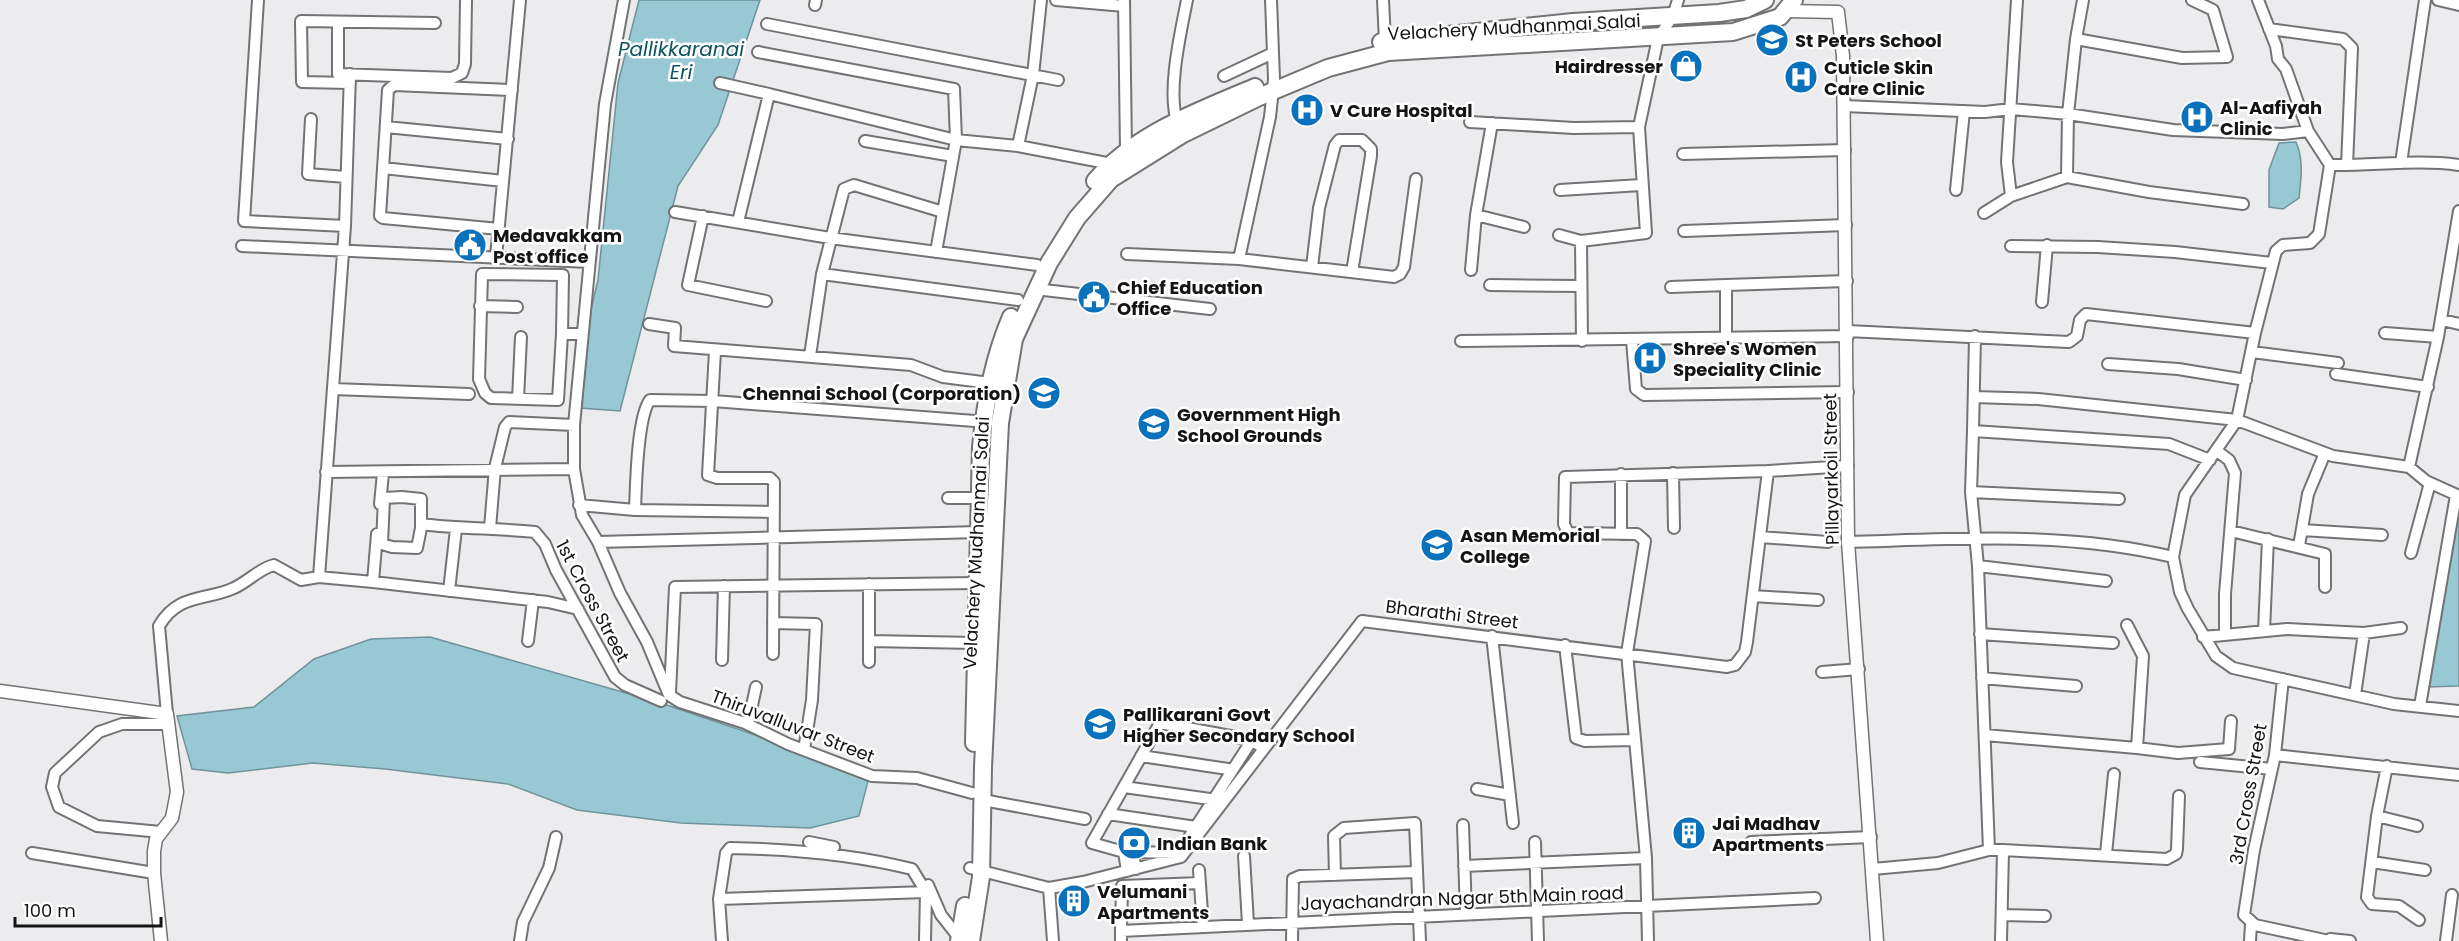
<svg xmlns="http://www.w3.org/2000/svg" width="2459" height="941" font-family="Poppins,sans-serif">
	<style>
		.water { fill: #97c8d4; stroke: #70929a; stroke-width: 1.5 }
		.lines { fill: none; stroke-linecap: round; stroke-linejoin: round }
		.minor-casing { stroke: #727374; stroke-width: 14 }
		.tertiary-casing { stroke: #727374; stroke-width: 15 }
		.primary-casing { stroke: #727374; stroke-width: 20 }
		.minor { stroke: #fff; stroke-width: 10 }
		.tertiary { stroke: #fff; stroke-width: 12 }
		.primary { stroke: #fff; stroke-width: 16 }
		.labels { text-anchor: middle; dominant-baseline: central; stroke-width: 5; stroke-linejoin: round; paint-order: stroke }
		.street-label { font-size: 18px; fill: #141414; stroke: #fff }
		.poi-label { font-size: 18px; font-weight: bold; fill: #141414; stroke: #fff; text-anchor: start }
		.water-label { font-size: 20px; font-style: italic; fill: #105462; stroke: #fff }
	</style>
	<rect width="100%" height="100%" fill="#ececee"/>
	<path class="water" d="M639,0H760L718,125L678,186L620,411L580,408L591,309L598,280L618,83Z
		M2296,142C2304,160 2301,179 2299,198L2283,209L2269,207V170L2279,143Z
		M2459,507V686L2426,687Z
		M430,637L661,703L776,742L868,781L859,816L810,828L681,823L577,810L508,784L385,769L313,763L228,773L192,769L177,716L254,707L314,659L371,639Z"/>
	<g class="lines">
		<defs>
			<path id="minor" d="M258,0L244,221L345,226
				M624,0L605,104L574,425V469L582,515L598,542L620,593L647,642L669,695L680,702L745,723L788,744L872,776L917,778L972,793
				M1056,0L1124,6
				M1124,0L1126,151
				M1383,0L1385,41
				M2083,0L2076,39L2182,58L2227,57L2213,10L2192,0
				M2258,0L2276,46L2278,59L2286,69L2308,131L2330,165L2319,234L2310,243L2283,245L2276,251L2255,333L2237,420L2185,495L2173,557L2180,592L2188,609L2216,656L2233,668L2394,704L2459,711
				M2438,0L2459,5
				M815,5L816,0
				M338,22V74L452,78L462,73L465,64L466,0
				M767,24L1058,80
				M2269,29L2343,39L2352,48L2347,165
				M758,52L954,89L956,140L936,252
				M1224,76L1273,53
				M350,83L302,82L301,21L435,23
				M720,83L769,94
				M1844,106L1985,112L2011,109L2068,114L2173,130L2283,134L2308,131
				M311,119L308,174L346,177
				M1470,122L1574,128L1639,127L1658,38L1673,16L1678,0
				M1178,124C1166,94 1181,31 1187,0
				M386,127L508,139
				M865,141L953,156
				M1018,146L1033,75L1041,0
				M1683,154L1845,150
				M2401,163L2425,0
				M2330,165C2373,166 2416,159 2459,165
				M383,168L503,181
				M2067,177L2068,114L2076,39
				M1560,190L1641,185
				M1956,190L1964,111
				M2011,196L2067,177L2149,192L2243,204
				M675,212L830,238L1037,265
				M1984,213L2011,196L2007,162L2017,0
				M1476,215L1524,227
				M703,216L688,285L766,301
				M738,222L769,94L956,140L1018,146L1112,164
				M499,229L383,218L380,216L388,90L394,85L512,90
				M1684,231L1846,225
				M1559,235L1581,241L1646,233L1639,127
				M1581,241L1582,341
				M242,246L589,262
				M2011,246L2098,247L2175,252L2272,263
				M1127,254L1239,259L1394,277L1400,274L1404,267L1416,179
				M496,257L520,0
				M1239,259L1270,117L1274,79L1271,0
				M1312,267L1319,208L1335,145L1339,140H1362L1371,149V156L1352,272
				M1471,270L1476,215L1492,123
				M822,274L1018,300
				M1490,285L1579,286
				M1671,287L1726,285
				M1035,289L1210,309
				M2042,302L2047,245
				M480,306L517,307
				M2442,320L2459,324
				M649,324L675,328L674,346L911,365L943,377L990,383
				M1848,331L2069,342L2077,336L2080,320L2086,314L2255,333
				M2385,333L2438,337
				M562,334L563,275L482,274L479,379L485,393L491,398L558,400L562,334H582
				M1975,336L1973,431L2169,444L2210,460
				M1726,338V285L1847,281
				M1632,340L1636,389L1644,395L1848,392
				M1461,341L1848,336
				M715,351L708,475L717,478H770L774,482L773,654
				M2252,352L2338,363
				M810,356L822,274L844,189L854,185L943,212
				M2108,364L2178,369L2246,380
				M2336,374L2428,387
				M333,389L469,394
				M1974,397L2038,399L2237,420L2333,456L2409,467L2426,481L2459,496
				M518,399L521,337
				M1973,431L1971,492L1978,566L1989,850
				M2217,451L2229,460L2235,473L2225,594V635
				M2409,467L2438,337L2459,211
				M326,472L574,469
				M1673,473L1674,528
				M1971,492L2119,499
				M402,497L421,499V528L417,548L392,547L382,544L384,498Z
				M948,498H980
				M380,504L383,473
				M579,505L635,510L773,512
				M635,510C636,486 637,417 650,400L713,401L988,422
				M421,524C459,529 497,528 535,532L545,544L556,570L615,677L625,685L661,701
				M490,528L495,468L505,427L509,422L574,425
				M2302,530L2382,535
				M2231,531L2325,554V587
				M1621,534V474
				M1760,537L1828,542
				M598,542L979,532
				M1848,542C1957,539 2067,531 2173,557
				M2299,546L2308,494L2325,453
				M2411,553L2430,483
				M1978,566L2106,581
				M319,577L345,226L350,74
				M373,582L377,534
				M869,584V662
				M449,591L456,529
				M1753,596L1818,600
				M773,623L816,624L812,700L804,750
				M2264,631L2268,539
				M1980,634L2113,643
				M1492,636L1513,823
				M2203,637L2287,629L2364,633L2401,628
				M528,641L533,600
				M869,641L976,643
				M1565,645L1576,738L1585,741L1635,740
				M722,660L724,586
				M1822,672L1859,669
				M1982,678L2076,686
				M2283,679L2275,755L2254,850L2244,915L2255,925L2329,941
				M670,692L675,587L978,583
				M2355,695L2364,633
				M2420,706L2456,495
				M167,714L159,626C178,593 206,601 234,588C248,582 260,568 274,565L301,580L319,577L373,582L548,602L578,609
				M748,724L756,687
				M1985,735L2137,748L2143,656L2127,625
				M2137,748L2178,753L2229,749L2231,721
				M2275,755L2459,775
				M1141,756L1228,769
				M2200,762L2272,769
				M2387,766L2377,816L2367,897L2372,904L2399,906L2419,920
				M1124,787L1217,800
				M1477,789L1510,795
				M983,800L1085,819
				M1108,814L1196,827
				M2377,816L2417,826
				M1463,825L1466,914
				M161,832L97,826L59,807L52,787L55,773L99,732L122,724H168
				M809,842L834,847
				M1535,842L1538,941
				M1751,842L1871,837
				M32,853L154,873
				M2106,854L2114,774
				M1244,856L1248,924
				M2372,862L2425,870
				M1464,866L1646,858
				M970,868L1049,888L1083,882L1181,857L1362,621L1727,667L1735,665L1745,652L1747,642L1768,471L1848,466
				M1136,869L1132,852L1179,853L1252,740
				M1873,869L1938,863L1989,850H2003L2167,859L2176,854L2177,849L2179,796
				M1199,870L1203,927
				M1127,871L1124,852L1092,843L1160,723L1252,740L1264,749
				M1335,875L1334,836L1344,828L1415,823L1420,941
				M928,885L941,915L960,939
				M1049,888L1053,941
				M719,899L726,853L730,848C793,849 852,854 912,869L926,892
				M2002,915L2045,916
				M1121,931L1122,886L1200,883
				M2330,939L2350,941
				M520,941L523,922L549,868L556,837
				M722,941L719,899L926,892L925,941
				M1121,941V931L1815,898
				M1292,941L1293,879L1300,876L1416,872
				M1648,941L1646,858L1627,653L1645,541L1637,534L1568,533L1564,524L1565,477L1768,471
				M2001,941L2003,850
				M2250,941L2251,924
				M2446,941L2452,895"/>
			<path id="tertiary" d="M1787,11L1838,12L1843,56L1848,542L1877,941
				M0,691L167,714L177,792L172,818L156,839L154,851V873L161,941"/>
			<path id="primary" d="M1381,42L1573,22L1719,13L1746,9L1765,0
				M1095,181C1136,133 1199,111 1255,87
				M974,743L981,447C985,402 993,359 1011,317
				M959,941L965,906
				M971,941L981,877L983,767L1000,423L1014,339L1049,263L1077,218L1111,179L1183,134L1259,97L1328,68L1388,52L1733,32L1780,17L1794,0"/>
		</defs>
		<use href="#minor" class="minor-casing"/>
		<use href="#tertiary" class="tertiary-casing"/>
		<use href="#primary" class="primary-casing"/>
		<use href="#minor" class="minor"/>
		<use href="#tertiary" class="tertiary"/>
		<use href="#primary" class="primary"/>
	</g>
	<defs>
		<symbol id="school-disc" viewBox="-11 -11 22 22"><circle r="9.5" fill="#0a71bd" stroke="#fff"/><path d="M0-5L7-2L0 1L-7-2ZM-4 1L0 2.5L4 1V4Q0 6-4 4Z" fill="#fff"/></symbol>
		<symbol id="shop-disc" viewBox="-11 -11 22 22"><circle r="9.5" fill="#0a71bd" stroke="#fff"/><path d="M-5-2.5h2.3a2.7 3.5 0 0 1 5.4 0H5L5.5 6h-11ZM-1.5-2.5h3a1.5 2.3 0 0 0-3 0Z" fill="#fff"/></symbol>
		<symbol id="hospital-disc" viewBox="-11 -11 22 22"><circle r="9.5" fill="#0a71bd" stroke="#fff"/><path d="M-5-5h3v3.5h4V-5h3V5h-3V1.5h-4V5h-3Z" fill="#fff"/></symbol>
		<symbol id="civic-disc" viewBox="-11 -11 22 22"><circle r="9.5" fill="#0a71bd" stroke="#fff"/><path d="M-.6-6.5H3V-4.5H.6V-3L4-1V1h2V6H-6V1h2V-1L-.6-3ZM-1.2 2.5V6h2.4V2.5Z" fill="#fff"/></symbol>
		<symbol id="building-disc" viewBox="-11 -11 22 22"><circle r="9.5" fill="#0a71bd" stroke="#fff"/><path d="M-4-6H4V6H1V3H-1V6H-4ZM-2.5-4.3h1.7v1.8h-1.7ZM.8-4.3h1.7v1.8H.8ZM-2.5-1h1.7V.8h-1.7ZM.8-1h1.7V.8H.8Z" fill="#fff"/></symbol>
		<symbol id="bank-disc" viewBox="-11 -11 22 22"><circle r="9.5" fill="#0a71bd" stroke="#fff"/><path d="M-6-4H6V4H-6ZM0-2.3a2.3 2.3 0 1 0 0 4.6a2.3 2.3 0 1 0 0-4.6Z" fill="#fff"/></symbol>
	</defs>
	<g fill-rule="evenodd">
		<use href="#school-disc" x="1753" y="21" width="38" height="38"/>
		<use href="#shop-disc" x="1667" y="47" width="38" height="38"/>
		<use href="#hospital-disc" x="1782" y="58" width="38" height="38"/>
		<use href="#hospital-disc" x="1288" y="91" width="38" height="38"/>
		<use href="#hospital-disc" x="2178" y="98" width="38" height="38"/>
		<use href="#civic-disc" x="451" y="226" width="38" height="38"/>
		<use href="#civic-disc" x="1075" y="278" width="38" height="38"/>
		<use href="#hospital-disc" x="1631" y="339" width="38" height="38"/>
		<use href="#school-disc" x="1025" y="374" width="38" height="38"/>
		<use href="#school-disc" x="1135" y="405" width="38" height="38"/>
		<use href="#school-disc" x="1418" y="526" width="38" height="38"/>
		<use href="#school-disc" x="1081" y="705" width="38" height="38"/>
		<use href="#building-disc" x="1670" y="814" width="38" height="38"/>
		<use href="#bank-disc" x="1115" y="824" width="38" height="38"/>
		<use href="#building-disc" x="1055" y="882" width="38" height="38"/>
	</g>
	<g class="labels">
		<g class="street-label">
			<text transform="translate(1514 27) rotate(-3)">Velachery Mudhanmai Salai</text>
			<text transform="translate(1831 469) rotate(-91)">Pillayarkoil Street</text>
			<text transform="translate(976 543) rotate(-87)">Velachery Mudhanmai Salai</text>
			<text transform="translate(593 601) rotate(62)">1st Cross Street</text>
			<text transform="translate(1452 614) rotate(7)">Bharathi Street</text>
			<text transform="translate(793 726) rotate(21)">Thiruvalluvar Street</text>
			<text transform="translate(2248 794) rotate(-80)">3rd Cross Street</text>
			<text transform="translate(1462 898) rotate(-2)">Jayachandran Nagar 5th Main road</text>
		</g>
		<g class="poi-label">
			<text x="1795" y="40">St Peters School</text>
			<text x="1663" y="66" text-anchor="end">Hairdresser</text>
			<text x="1824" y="67">Cuticle Skin<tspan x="1824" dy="21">Care Clinic</tspan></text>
			<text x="2220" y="107">Al-Aafiyah<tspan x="2220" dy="21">Clinic</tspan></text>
			<text x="1330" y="110">V Cure Hospital</text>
			<text x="493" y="235">Medavakkam<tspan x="493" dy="21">Post office</tspan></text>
			<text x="1117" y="287">Chief Education<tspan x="1117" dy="21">Office</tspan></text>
			<text x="1673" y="348">Shree's Women<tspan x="1673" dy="21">Speciality Clinic</tspan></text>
			<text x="1021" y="393" text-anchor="end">Chennai School (Corporation)</text>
			<text x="1177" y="414">Government High<tspan x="1177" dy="21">School Grounds</tspan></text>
			<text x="1460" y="535">Asan Memorial<tspan x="1460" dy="21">College</tspan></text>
			<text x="1123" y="714">Pallikarani Govt<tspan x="1123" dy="21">Higher Secondary School</tspan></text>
			<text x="1712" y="823">Jai Madhav<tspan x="1712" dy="21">Apartments</tspan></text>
			<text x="1157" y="843">Indian Bank</text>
			<text x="1097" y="891">Velumani<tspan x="1097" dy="21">Apartments</tspan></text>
		</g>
		<g class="water-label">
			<text x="681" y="49">Pallikkaranai<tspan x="681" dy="23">Eri</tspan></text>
		</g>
	</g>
	<path d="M15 917v9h146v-9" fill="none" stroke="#141414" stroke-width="3"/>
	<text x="24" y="917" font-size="18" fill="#141414" stroke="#ffffff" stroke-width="4.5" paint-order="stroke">100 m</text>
</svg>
